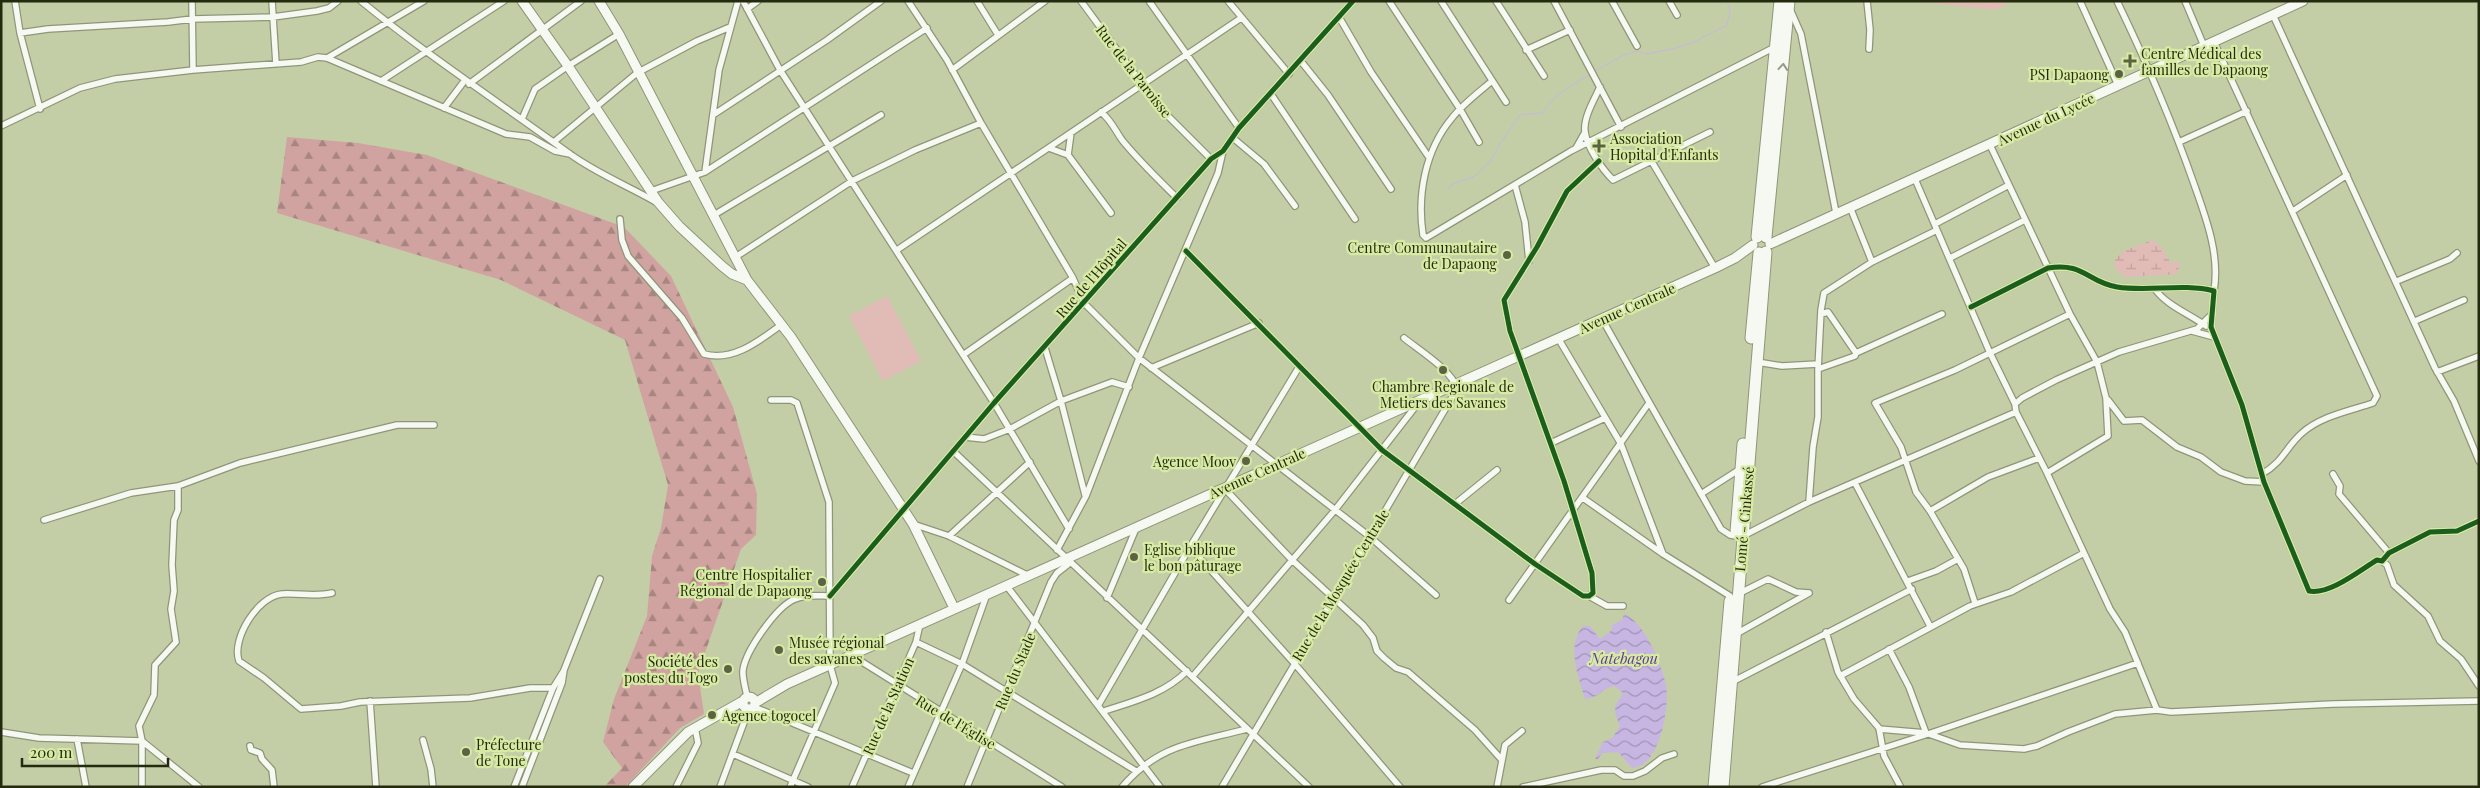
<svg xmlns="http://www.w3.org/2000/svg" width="2480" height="788" font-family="'Playfair Display',serif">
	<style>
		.green { fill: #e1bbb6 }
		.forest { fill: url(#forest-firs) }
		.wetland { fill: url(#wetland-marsh) }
		.water { fill: url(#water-waves) }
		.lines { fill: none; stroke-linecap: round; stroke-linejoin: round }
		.stream { stroke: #c7b6e2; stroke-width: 1 }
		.street-casing { stroke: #8f9678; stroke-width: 8 }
		.secondary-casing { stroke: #8f9678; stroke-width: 11 }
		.highway-casing { stroke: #8f9678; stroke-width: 13 }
		.street { stroke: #f6f8f2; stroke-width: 5.5 }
		.secondary { stroke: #f6f8f2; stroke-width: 9 }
		.highway { stroke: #f6f8f2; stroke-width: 11 }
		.cycleway-casing { stroke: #d8eba4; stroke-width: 8 }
		.cycleway { stroke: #1b5e20; stroke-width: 5 }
		.oneway { stroke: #979b8b }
		.poi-dot { fill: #5b6343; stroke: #d8eba4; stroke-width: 2 }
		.labels { text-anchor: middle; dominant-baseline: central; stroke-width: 4.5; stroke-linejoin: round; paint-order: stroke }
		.poi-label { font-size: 14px; fill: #232a0d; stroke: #d8eba4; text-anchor: start }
		.street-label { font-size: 14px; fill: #232a0d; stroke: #d8eba4 }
		.water-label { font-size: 15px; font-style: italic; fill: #613895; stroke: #d8eba4 }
	</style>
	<defs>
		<pattern id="forest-firs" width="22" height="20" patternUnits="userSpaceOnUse" patternTransform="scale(1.25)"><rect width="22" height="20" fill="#d0a3a0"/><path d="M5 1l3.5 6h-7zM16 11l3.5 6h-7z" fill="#a88581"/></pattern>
		<pattern id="wetland-marsh" width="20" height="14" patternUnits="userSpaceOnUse" patternTransform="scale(1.25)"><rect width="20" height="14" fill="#e1bbb6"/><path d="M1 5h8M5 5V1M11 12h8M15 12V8" fill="none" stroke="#c1a19b"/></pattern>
		<pattern id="water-waves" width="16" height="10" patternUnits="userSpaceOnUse" patternTransform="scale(1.25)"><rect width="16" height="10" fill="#c7b6e2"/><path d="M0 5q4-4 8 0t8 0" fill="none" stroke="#a194b6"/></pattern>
	</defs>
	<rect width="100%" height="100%" fill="#c3cea7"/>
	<path class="green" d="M1916,1H2010L2004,6L1994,10Z
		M887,296L921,361L883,381L849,316Z"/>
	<path class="forest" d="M287,137L358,143L427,155L624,227L671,276L733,407L757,494L756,535L741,549L698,673L704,714L680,728L625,787H576L605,786L622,768L603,742L614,699L647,616L652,556L661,528L668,485L625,340L501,280L277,213Z"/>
	<path class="wetland" d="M2153,240L2163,249L2171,264L2176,261L2180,263L2177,274L2125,277L2115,268V260L2123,251Z"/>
	<path class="water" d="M1624,614C1644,621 1662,665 1666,685C1670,706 1660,767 1632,768L1618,752L1602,753L1598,759H1595L1603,742L1612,738L1620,726C1613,709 1613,709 1623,693L1614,686C1602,688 1597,699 1585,699C1578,675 1566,647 1583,626H1590L1600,639L1611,631L1612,625L1622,620Z"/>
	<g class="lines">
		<path class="stream" d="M1593,72L1624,55L1637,51L1647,54L1676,48L1694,42L1727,25L1730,10L1727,1
			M1447,191L1453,184L1473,177L1491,161L1499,145L1520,115L1542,113C1557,92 1569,88 1590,74"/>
		<defs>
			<path id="street" d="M15,1L20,33L40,109
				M192,1L193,70L301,62L318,57L327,58L506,134L530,137L555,151L570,154
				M272,1L276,64
				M361,1C428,56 500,103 570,154C596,173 628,186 656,202
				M743,1L780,70L994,403L1069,529
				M908,1L947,60L981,123L1073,278L1084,303L1139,358L1369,536L1436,595
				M977,1L998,35
				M1081,1L1159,107L1211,159
				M1149,1L1239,128
				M1228,1L1289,74
				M1389,1L1460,109L1479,142
				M1441,1L1506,102
				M1496,1L1544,76
				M1554,1L1621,127
				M1612,1L1637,46
				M1669,1L1677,15
				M1867,1L1870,30L1869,49
				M2080,1L2118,85
				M2117,1C2146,61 2172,121 2194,184C2206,218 2220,254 2214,291
				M2185,1L2204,46
				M747,9L758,1
				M1790,9L1801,34L1836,213
				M2273,15L2435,368L2454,401L2479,461
				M1339,17L1371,72L1428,156
				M20,33L48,29L168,22L192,19L273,17L317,11L329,8L338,1
				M2214,42L2377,396L2373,403C2349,411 2321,416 2302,433C2285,448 2284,461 2262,474
				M1526,50L1570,30
				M327,58L424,1
				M1300,60L1328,95L1391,189
				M952,70L1045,1
				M381,81L504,1
				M1492,81C1478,93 1463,104 1452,118C1425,150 1417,195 1423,235L1426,238L1571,151L1775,47
				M469,84L581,1
				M1600,87C1594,100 1583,118 1585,132C1587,148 1603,170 1613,180L1710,132
				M1271,94L1355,219
				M444,108L465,80
				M1101,112C1111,120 1115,130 1122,140C1139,161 1158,179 1177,198
				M713,115L827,40L881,1
				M522,119L535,89L568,66L619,34
				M1,126L80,88L115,79L193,70
				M1233,138L1264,164L1295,206
				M555,141L637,73L697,41L730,27
				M2179,142L2247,111
				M1990,145L2070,314L2097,362L2106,398L2108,436L2047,473
				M1049,148L1068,155L1111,213
				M1576,148L1585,132
				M1068,155L1071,133
				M1652,162L1715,268
				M705,172L719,70L738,1
				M1915,179L1990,353L2015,404L2016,412L2047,473L2110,609L2125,632L2157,710
				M1515,185L1525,222L1529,261
				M651,191L705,172L927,28
				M1850,207L1872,262
				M2293,211L2347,175
				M714,215L881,115
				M620,219L622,240L628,256L682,318L704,354C733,362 759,341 781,325
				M1935,224L2009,185
				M897,250L1241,18
				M1186,251L1382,450L1535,564L1583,596H1589L1593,593L1592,573L1564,481L1510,331L1504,300L1537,247L1567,191L1599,161
				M734,258L852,181L915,150L981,123
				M1950,258L2025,220
				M2397,281L2450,259L2457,253
				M2154,288C2167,306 2188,313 2206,326
				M1971,307L2048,268C2084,262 2087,282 2117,287C2149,292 2182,283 2214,291L2211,327L2242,405L2264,482L2309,591C2330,595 2360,570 2377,560L2382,561L2389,553L2430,532L2457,531L2479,521
				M1821,314L1828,312L1856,353
				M1602,319L1721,529L1730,535L1736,536
				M2415,321L2464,300
				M2192,331L2214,337
				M1558,338L1621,444L1663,554
				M1045,348L1061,401L1085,495
				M963,355L1073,278
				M1757,362L1782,366L1818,364
				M1151,368L1259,323
				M1818,369L1855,356L1856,353L1942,314
				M2437,372L2479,356
				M771,400H791L797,403L829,502L830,665L835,683L790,787
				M2108,400L2124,421L2142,420L2177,447L2201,457L2221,472L2245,481L2264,482
				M2015,404L2022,398L2056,380L2119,352L2197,329L2210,316
				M965,437L984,439L1010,429L1061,401L1112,382L1129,387
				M1551,443L1605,418
				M953,451L1309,787
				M2333,474L2340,486L2339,494L2389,553
				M1855,483L1930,626
				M1225,489L1292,560L1363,625L1373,638L1377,651L1384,658L1396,668L1408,672L1475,730L1501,759
				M1701,494L1740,469
				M1583,498L1663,554L1730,596
				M1809,502L1813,447L1818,417V369L1821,310L1824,293L1872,262L1937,230
				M1455,504L1497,470
				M1930,511L1988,477L2039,458
				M44,520L131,493L178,486L240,463L397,425H434
				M913,524L949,536L1027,575
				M949,536L1030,462
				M1743,536L1809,502L2016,412
				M1190,547L1294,663L1400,787
				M1057,550L1086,496L1139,358L1218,173L1223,151
				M2382,561L2387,565L2394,585L2428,616L2440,641L2461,659L2479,686
				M1908,581L1936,571L1958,559
				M1006,585L1160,787
				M332,593C315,597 299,593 282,594C258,596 231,639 239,661L264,678L301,709L341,706L360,702L470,698L530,688H553
				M1738,594L1768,579L1796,592L1809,593
				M830,596L994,403L1211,159L1223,151L1239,128L1353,1
				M1589,596L1607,606H1623
				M1107,598L1137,526
				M1509,600L1649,403
				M1975,603L1964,569L1930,511L1916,492L1901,447L1875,403L1955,370L2070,314
				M1826,632L1838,672L1854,699L1879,728L1884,756L1900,786
				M1736,634L1809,593
				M916,642L962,664L1136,771
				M1889,649L1909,687L1926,733
				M851,655L1062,787
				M1193,676L1335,510L1419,402
				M1840,676L1970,606L2011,592L2084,553
				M1732,682L1912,589
				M747,697C746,689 742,678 743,670C746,650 777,606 795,599C806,594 819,596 830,596
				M370,701L376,787
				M1099,704L1190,547L1299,367
				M754,707L913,773
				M1104,711C1135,701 1164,694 1187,671
				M1879,729L1926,733L1960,745L2024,749L2037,746L2068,732L2115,714L2157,710L2171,712L2333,704L2479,701
				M1,732L39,738L142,741L199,787
				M77,739L86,787
				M423,740L431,769L433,787
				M250,746L251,750L260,753L262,759L272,770L274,787
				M733,754L808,787
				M142,787V741L139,726L154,695L155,665L176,642L171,609L174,591L172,565L174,520L178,510V486
				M514,787L553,688L563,672
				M522,787L562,683L564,670L600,579
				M676,787L698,743L695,727
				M720,787L749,709
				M852,787L916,642L920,624
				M908,787L962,664L987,594
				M967,787L1051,582L1057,573L1071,562
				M1122,787C1159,744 1194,743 1247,729
				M1222,787L1457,389C1453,371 1419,350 1404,338
				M1497,787L1505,745L1522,731
				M1523,787L1601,770H1615L1624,776H1633L1645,771L1662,758L1674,754
				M1762,787L1928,734L2138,663"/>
			<path id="secondary" d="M522,1L568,66L658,202L679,226L722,266L732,274L747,280
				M599,1L619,34L747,280L791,337L913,524L954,608
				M1770,244L2303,1
				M743 703a6 6 0 1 1 12 0a6 6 0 1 1-12 0Z
				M755,703L787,684L1715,268L1735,258L1753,245
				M633,787L688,732L743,701"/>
			<path id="highway" d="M1757,237L1780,1
				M1766,237L1789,1
				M1751,338L1759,253
				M1736,532L1743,444
				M1714,787L1730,601
				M1723,787L1766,252"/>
		</defs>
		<use href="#street" class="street-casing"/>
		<use href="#secondary" class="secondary-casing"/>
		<use href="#highway" class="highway-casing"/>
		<use href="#street" class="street"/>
		<use href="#secondary" class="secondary"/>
		<use href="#highway" class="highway"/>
		<defs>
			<path id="cycleway" d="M1186,251L1382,450L1535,564L1583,596H1589L1593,593L1592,573L1564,481L1510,331L1504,300L1537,247L1567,191L1599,161
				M1971,307L2048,268C2084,262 2087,282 2117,287C2149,292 2182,283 2214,291L2211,327L2242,405L2264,482L2309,591C2330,595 2360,570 2377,560L2382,561L2389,553L2430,532L2457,531L2479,521
				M830,596L994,403L1211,159L1223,151L1239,128L1353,1"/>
		</defs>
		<use href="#cycleway" class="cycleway-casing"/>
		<use href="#cycleway" class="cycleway"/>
	</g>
	<defs><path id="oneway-chevron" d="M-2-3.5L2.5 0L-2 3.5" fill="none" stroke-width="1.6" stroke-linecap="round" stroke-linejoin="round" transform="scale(1.25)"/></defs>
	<use class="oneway" href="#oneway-chevron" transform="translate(1783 67) rotate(-85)"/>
	<g class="poi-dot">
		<path d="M2127.5 53.5h5v5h5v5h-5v5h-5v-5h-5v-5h5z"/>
		<circle cx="2119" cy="74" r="5"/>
		<path d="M1596.5 138.5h5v5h5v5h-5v5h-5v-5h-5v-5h5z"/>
		<circle cx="1507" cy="255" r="5"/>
		<circle cx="1443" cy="370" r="5"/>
		<circle cx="1246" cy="461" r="5"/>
		<circle cx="1134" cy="557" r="5"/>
		<circle cx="822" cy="582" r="5"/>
		<circle cx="779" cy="650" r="5"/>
		<circle cx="728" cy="669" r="5"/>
		<circle cx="712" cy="715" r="5"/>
		<circle cx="466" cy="752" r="5"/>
	</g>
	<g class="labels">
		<g class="poi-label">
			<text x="2141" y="53">Centre Médical des<tspan x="2141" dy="16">familles de Dapaong</tspan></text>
			<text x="2109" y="74" text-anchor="end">PSI Dapaong</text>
			<text x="1610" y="138">Association<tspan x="1610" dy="16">Hopital d'Enfants</tspan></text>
			<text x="1497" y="247" text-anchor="end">Centre Communautaire<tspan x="1497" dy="16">de Dapaong</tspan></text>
			<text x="1443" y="386" text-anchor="middle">Chambre Regionale de<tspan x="1443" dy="16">Metiers des Savanes</tspan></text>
			<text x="1236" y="461" text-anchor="end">Agence Moov</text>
			<text x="1144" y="549">Eglise biblique<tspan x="1144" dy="16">le bon pâturage</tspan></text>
			<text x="812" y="574" text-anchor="end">Centre Hospitalier<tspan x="812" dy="16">Régional de Dapaong</tspan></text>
			<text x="789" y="642">Musée régional<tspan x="789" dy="16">des savanes</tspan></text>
			<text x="718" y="661" text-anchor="end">Société des<tspan x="718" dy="16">postes du Togo</tspan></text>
			<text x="722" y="715">Agence togocel</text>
			<text x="476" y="744">Préfecture<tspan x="476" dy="16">de Tone</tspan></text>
		</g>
		<g class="street-label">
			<text transform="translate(1134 71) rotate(52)">Rue de la Paroisse</text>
			<text transform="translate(2046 119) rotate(-25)">Avenue du Lycée</text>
			<text transform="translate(1091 278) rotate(-49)">Rue de l'Hôpital</text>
			<text transform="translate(1627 308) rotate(-24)">Avenue Centrale</text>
			<text transform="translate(1257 473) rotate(-24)">Avenue Centrale</text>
			<text transform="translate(1744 519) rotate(-85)">Lomé - Cinkassé</text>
			<text transform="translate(1340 585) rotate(-59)">Rue de la Mosquée Centrale</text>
			<text transform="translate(1015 671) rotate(-67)">Rue du Stade</text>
			<text transform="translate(888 706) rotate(-66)">Rue de la Station</text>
			<text transform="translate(956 722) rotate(31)">Rue de l'Église</text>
		</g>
		<g class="water-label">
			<text x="1624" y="658">Natebagou</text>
		</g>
	</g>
	<rect width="2480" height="788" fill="none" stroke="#232a0d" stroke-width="5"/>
	<path d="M22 758v8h146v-8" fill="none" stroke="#232a0d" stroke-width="2.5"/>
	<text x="30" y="758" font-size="15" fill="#232a0d" stroke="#d8eba4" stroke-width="4" paint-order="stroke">200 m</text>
</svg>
